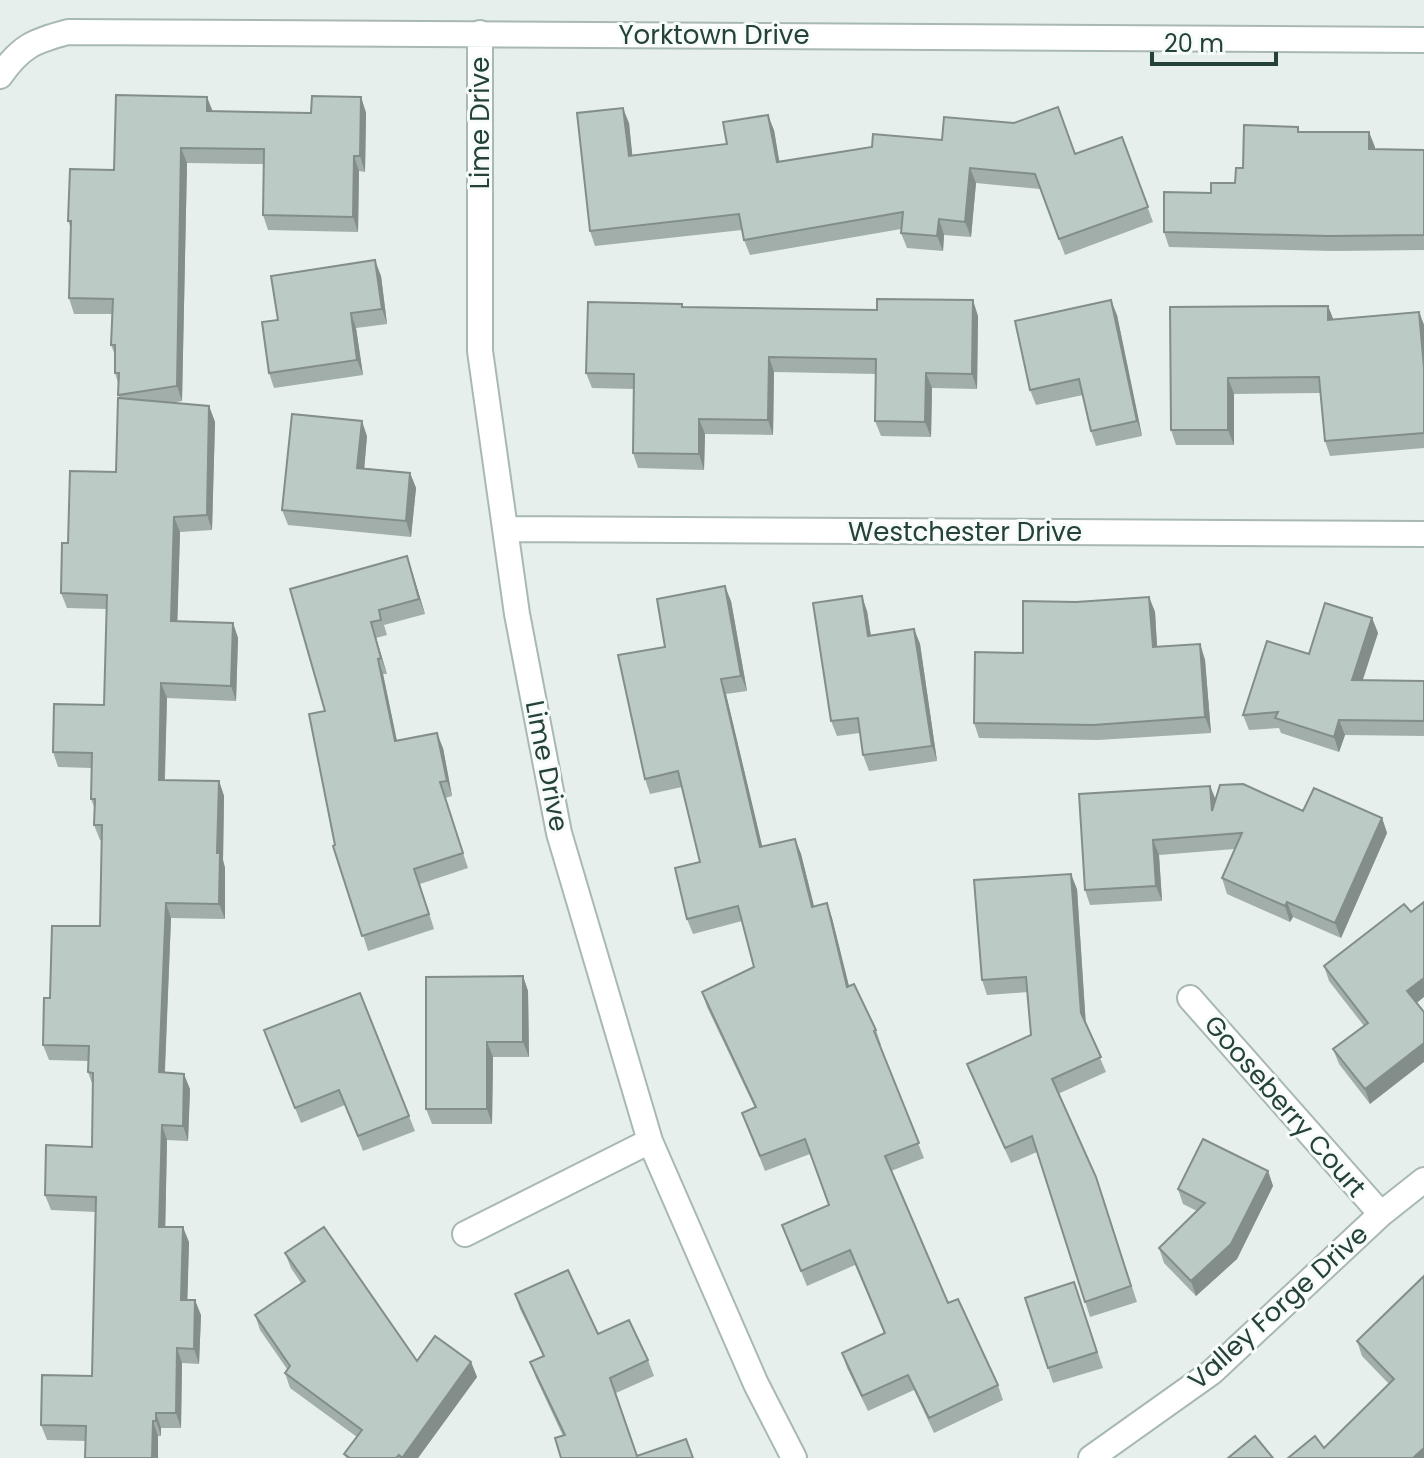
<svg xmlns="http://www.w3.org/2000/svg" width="1424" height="1458" font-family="Poppins,sans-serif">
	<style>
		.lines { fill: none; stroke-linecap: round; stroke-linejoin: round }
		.street-casing { stroke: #a8b8b2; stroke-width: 28 }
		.street { stroke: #fff; stroke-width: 24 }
		.wall { fill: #a1aea9 }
		.shaded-wall { fill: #838d89 }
		.building { fill: #bbcac4; stroke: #838d89; stroke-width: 2 }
		.labels { text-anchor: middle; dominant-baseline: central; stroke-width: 6; stroke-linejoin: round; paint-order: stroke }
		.street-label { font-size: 26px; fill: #24423a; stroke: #f7fbf9 }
	</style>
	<rect width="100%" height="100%" fill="#e6efeb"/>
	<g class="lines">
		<defs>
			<path id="street" d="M480,33V351L517,614L559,833L650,1141L756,1384L794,1458
				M0,76C21,46 34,41 68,32L1424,40
				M507,529L1424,534
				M1190,998L1381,1214
				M465,1234L650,1141
				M1091,1458L1212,1372L1381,1214L1424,1180"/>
		</defs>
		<use href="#street" class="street-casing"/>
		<use href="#street" class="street"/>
	</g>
	<path class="wall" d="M361,97L366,113L365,172L359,171L358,232L268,230L263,215V164L187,163L182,401L171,403L209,406L215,422L212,530L180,532L177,621L233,623L238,638L236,701L167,698L165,780L219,781L224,796L223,860L225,868V919L171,918L165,1073L190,1089L188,1141L167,1140L165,1227L189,1242L187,1300L201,1315L199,1364L182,1363L181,1428H161V1436L86,1441L47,1440L41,1425L92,1376L95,1212L51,1210L45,1195L92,1147L93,1086L88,1072V1061L49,1060L43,1045L50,998L100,926L102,840H100L94,825L95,809L91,799L92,768L58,767L53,752L104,705L107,609L67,608L61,593L68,543L116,472L119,398L118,383L115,373V355L111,345L112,314H74L69,298L71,228L68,221L114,170L213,111L311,113Z
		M629,123L632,155L727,144L774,130L779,162L1075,154L1122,137L1153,222L1065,255L1040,189L976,183L971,237L944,235L943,251L907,248L901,233V229L750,255L744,240L742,230L595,246L590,231Z
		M1300,132H1369L1375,149L1424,150V250L1334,251L1169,247L1164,232L1211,193L1235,183L1243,168Z
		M381,276L387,324L356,328L363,375L274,388L269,373L278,320Z
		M682,304L683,307L978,316L977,389L932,388L931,437L881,436L875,421L876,374L774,372L773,435L705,434L704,470L638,468L633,453L634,389L592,388L586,373Z
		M1328,306L1333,319L1419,312L1424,325V448L1330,456L1325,441L1320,393L1234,394V445H1176L1171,430L1170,307Z
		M1117,315L1142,436L1096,446L1091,431L1083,395L1036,405L1030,390Z
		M367,436L364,468L410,473L416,488L411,537L288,525L282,510Z
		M407,556L425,614L384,625L387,635L376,638L387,674H383L397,741L443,748L452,796L445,798L468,868L420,884L434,929L368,951L335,845L325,711Z
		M1149,597L1155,612L1157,647L1200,644L1205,660L1211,733L1098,740L979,738L974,723L1023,653L1076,602Z
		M731,601L747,691L726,694L762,847L795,839L801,854L814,907L827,903L832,918L849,987L876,1030L881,1045L880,1046L924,1158L891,1171L948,1303L998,1385L1003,1400L934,1433L914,1390L868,1411L847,1368L842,1353L884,1333L855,1265L807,1286L782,1225L829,1205L810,1154L765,1171L748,1128L755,1108L707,1007L702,992L754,967L742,921L693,934L687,919L700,862L682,787L650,794L645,779L665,647Z
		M867,611L871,635L914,629L920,644L937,761L869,771L863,755L860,733L837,736L831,721Z
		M1372,618L1378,633L1362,680L1424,681V736L1345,735L1339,752L1281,733L1279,728L1249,730L1243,715L1309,654Z
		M1210,786L1216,800L1382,818L1387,833L1341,938L1293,917L1290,922L1227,894L1222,878L1235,849L1159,855L1162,901L1090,905L1085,890Z
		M1077,889L1086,1025L1106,1072L1058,1094L1096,1177L1137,1302L1090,1317L1037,1152L1011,1163L973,1079L967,1064L1031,1035L1028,992L987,995L982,980Z
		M1324,966L1417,1003L1370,1104L1339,1064L1333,1049L1364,1026L1329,981Z
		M523,976L528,991L529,1057H493L492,1124H432L426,1109Z
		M270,1045L409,1116L415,1131L363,1151L345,1105L301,1123Z
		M1268,1171L1273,1186L1237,1259L1196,1296L1164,1263L1159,1248L1197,1211L1183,1204L1178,1189Z
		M285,1253L417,1361L471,1362L477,1377L418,1458H346L344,1454L357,1437L290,1388L285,1373L287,1369L260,1330L255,1315L301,1283L291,1268Z
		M1424,1276V1458L1324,1448L1389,1384L1362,1356L1357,1341Z
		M1074,1282L1103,1368L1053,1383L1048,1368Z
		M515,1294L598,1334L648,1360L654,1376L616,1393L637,1456L693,1458H561L563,1436L536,1378L530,1362L543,1356L520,1309Z"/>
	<path class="shaded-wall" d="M207,97L213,112L207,111Z
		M361,97L366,113L365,172L360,156Z
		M623,108L629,123L634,171L629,156Z
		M768,115L774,130L782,177L777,162Z
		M1369,132L1375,147V165L1369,149Z
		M181,148L187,163L182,401L177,386Z
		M354,156L359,171L358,232L353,217Z
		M970,168L976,183L971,237L965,222Z
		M939,219L944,235L943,251L937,236Z
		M375,260L381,276L387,324L382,309Z
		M973,300L978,316L977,389L972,374Z
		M1111,300L1117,315L1142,436L1137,421Z
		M1328,306L1334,321L1328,320Z
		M1419,312L1424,325V368Z
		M351,313L356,328L363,375L357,360Z
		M769,357L774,372L773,435L768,420Z
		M926,373L932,388L931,437L925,422Z
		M1228,378L1234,394V445L1228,430Z
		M209,406L215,422L212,530L207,515Z
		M699,419L705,434L704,470L699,454Z
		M362,421L367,436L363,483L357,468Z
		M410,473L416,488L411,537L406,521Z
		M174,517L180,532L177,636L171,621Z
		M407,556L412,571L425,614L419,599Z
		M725,586L731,601L747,691L741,676Z
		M862,596L867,611L873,651L868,636Z
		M1149,597L1155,612L1158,662L1153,647Z
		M1372,618L1378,633L1358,695L1352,680Z
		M371,622L376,638L387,674L381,658Z
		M233,623L238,638L236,701L231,686Z
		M914,629L920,644L937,761L932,746Z
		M1200,644L1205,660L1211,733L1205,717Z
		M378,659L383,674L400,756L395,741Z
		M721,679L726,694L766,862L760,847Z
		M161,683L167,698L164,795L159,780Z
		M1339,720L1345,735L1339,752L1334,737Z
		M437,733L443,748L452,796L447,781Z
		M219,781L224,796L223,860L225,868V919L219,904L217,853Z
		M1210,786L1216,801L1212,811Z
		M1382,818L1387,833L1341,938L1335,923Z
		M795,839L801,854L818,922L812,907Z
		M1153,840L1159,855L1162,901L1156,886Z
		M1071,874L1077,889L1086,1028L1081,1013Z
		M1287,902L1293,917L1290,922L1285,906Z
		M166,903L171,918L164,1087L159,1072Z
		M827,903L832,918L853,1002L847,987Z
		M523,976L528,991L529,1057L523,1042Z
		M1424,978V997L1413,1006L1407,991Z
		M487,1042L493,1057L492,1124L487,1109Z
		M1424,1043V1062L1370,1104L1365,1089Z
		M184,1074L190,1089L188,1141L183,1126Z
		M162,1125L167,1140L165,1242L159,1227Z
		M1268,1171L1273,1186L1237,1259L1196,1296L1191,1281Z
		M183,1227L189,1242L187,1315L181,1300Z
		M195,1300L201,1315L199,1364L194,1349Z
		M177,1348L182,1363L181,1428L176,1413Z
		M471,1362L477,1377L418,1458H402Z
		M156,1413L161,1428V1436L156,1421Z
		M153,1421L158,1436V1458H152Z
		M1424,1448V1458H1413Z"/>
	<path class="building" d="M116,95L207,97V111L311,113L312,96L361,97L360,156H354L353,217L263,215L264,149L181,148L177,386L118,395L119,373H115V345H111L113,299L69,298L71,221H68L70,169L114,170Z
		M1058,107L1075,154L1122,137L1148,207L1059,239L1035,174L970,168L965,222L939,219L937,236L901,233L903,212L744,240L739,214L590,231L577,113L623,108L629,156L727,144L723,122L768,115L777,162L872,147L873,134L942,140L944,117L1014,123Z
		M1244,125L1298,127V132H1369V149L1424,150V235L1328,236L1164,232V192L1211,193V183H1235L1236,168H1243Z
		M375,260L382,309L351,313L357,360L269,373L262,322L278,320L271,276Z
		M877,299L973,300L972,374L926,373L925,422L875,421L876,359L769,357L768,420L699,419V454L633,453L634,374L586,373L588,302L682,304V307L877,310Z
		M1111,300L1137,421L1091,431L1079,379L1030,390L1015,321Z
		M1328,306V320L1419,312L1424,368V433L1325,441L1319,377L1228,378V430H1171L1170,307Z
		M118,398L209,406L207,515L174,517L171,621L233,623L231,686L161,683L159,780L219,781L217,853H220L219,904L166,903L159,1072L184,1074L183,1126L162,1125L159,1227H183L181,1300H195L194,1349L177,1348L176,1413H156V1421H153L152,1458H85L86,1426L41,1425L42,1375L92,1376L96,1197L45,1195L46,1145L92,1147L93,1073L88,1072L89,1046L43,1045L44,998H50L52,926H100L102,825H94L95,799H91L92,753L53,752L54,704L104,705L107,595L61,593L62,543H68L70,471L116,472Z
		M292,414L362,421L357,468L410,473L406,521L282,510Z
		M407,556L419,599L379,610L381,620L371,622L381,658L378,659L395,741L437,733L447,781L440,782L463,853L414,869L429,914L362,936L333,846L335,845L309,714L325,711L290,589Z
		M725,586L741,676L721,679L760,847L795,839L812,907L827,903L847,987L854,984L876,1030L874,1031L919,1143L885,1156L948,1303L958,1299L998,1385L929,1418L908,1375L862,1396L842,1353L885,1333L850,1250L801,1271L782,1225L829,1205L805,1139L760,1156L742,1113L756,1107L702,992L754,967L738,906L687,919L675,868L700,862L678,771L645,779L618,655L665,647L657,599Z
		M862,596L868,636L914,629L932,746L863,755L858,718L831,721L813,603Z
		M1149,597L1153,647L1200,644L1205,717L1093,725L974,723L975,652L1023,653V601L1076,602Z
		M1325,603L1372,618L1352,680L1424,681V721L1339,720L1334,737L1275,718L1278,712L1243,715L1267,641L1309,654Z
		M1243,784L1303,811L1314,788L1382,818L1335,923L1287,902L1285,906L1222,878L1242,833L1153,840L1156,886L1085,890L1079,794L1210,786L1212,811L1220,785Z
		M1071,874L1081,1013L1101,1057L1052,1079L1096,1177L1131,1286L1085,1302L1032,1136L1005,1148L967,1064L1031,1035L1026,977L982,980L974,880Z
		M1424,902V978L1407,991L1424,1012V1043L1365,1089L1333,1049L1368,1023L1324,966L1404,904L1411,912Z
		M523,976V1042H487V1109H426V977Z
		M360,993L409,1116L358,1136L339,1090L295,1108L264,1030Z
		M1203,1139L1268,1171L1231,1244L1191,1281L1159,1248L1205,1203L1178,1189Z
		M324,1227L417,1361L435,1336L471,1362L402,1458L399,1455L396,1458H350L344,1454L362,1430L285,1373L290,1366L255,1315L305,1281L285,1253Z
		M568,1270L598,1334L629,1320L648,1360L610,1378L637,1456L686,1439L693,1458H561L555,1438L565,1435L530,1362L544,1356L515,1294Z
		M1424,1276V1448L1413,1458H1288L1315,1436L1324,1448L1394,1379L1357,1341Z
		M1074,1282L1097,1352L1048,1368L1025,1298Z
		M1255,1436L1273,1458H1228Z"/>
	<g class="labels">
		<g class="street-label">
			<text x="714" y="35">Yorktown Drive</text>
			<text transform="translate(480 123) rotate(-90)">Lime Drive</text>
			<text x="965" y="532">Westchester Drive</text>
			<text transform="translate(547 766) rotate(79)">Lime Drive</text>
			<text transform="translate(1285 1106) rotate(49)">Gooseberry Court</text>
			<text transform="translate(1278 1307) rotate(-42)">Valley Forge Drive</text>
		</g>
	</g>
	<path d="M1152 52v12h124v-12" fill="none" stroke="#24423a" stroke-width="4"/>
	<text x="1164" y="52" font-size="24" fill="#24423a" stroke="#f7fbf9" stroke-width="6" paint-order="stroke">20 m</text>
</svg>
